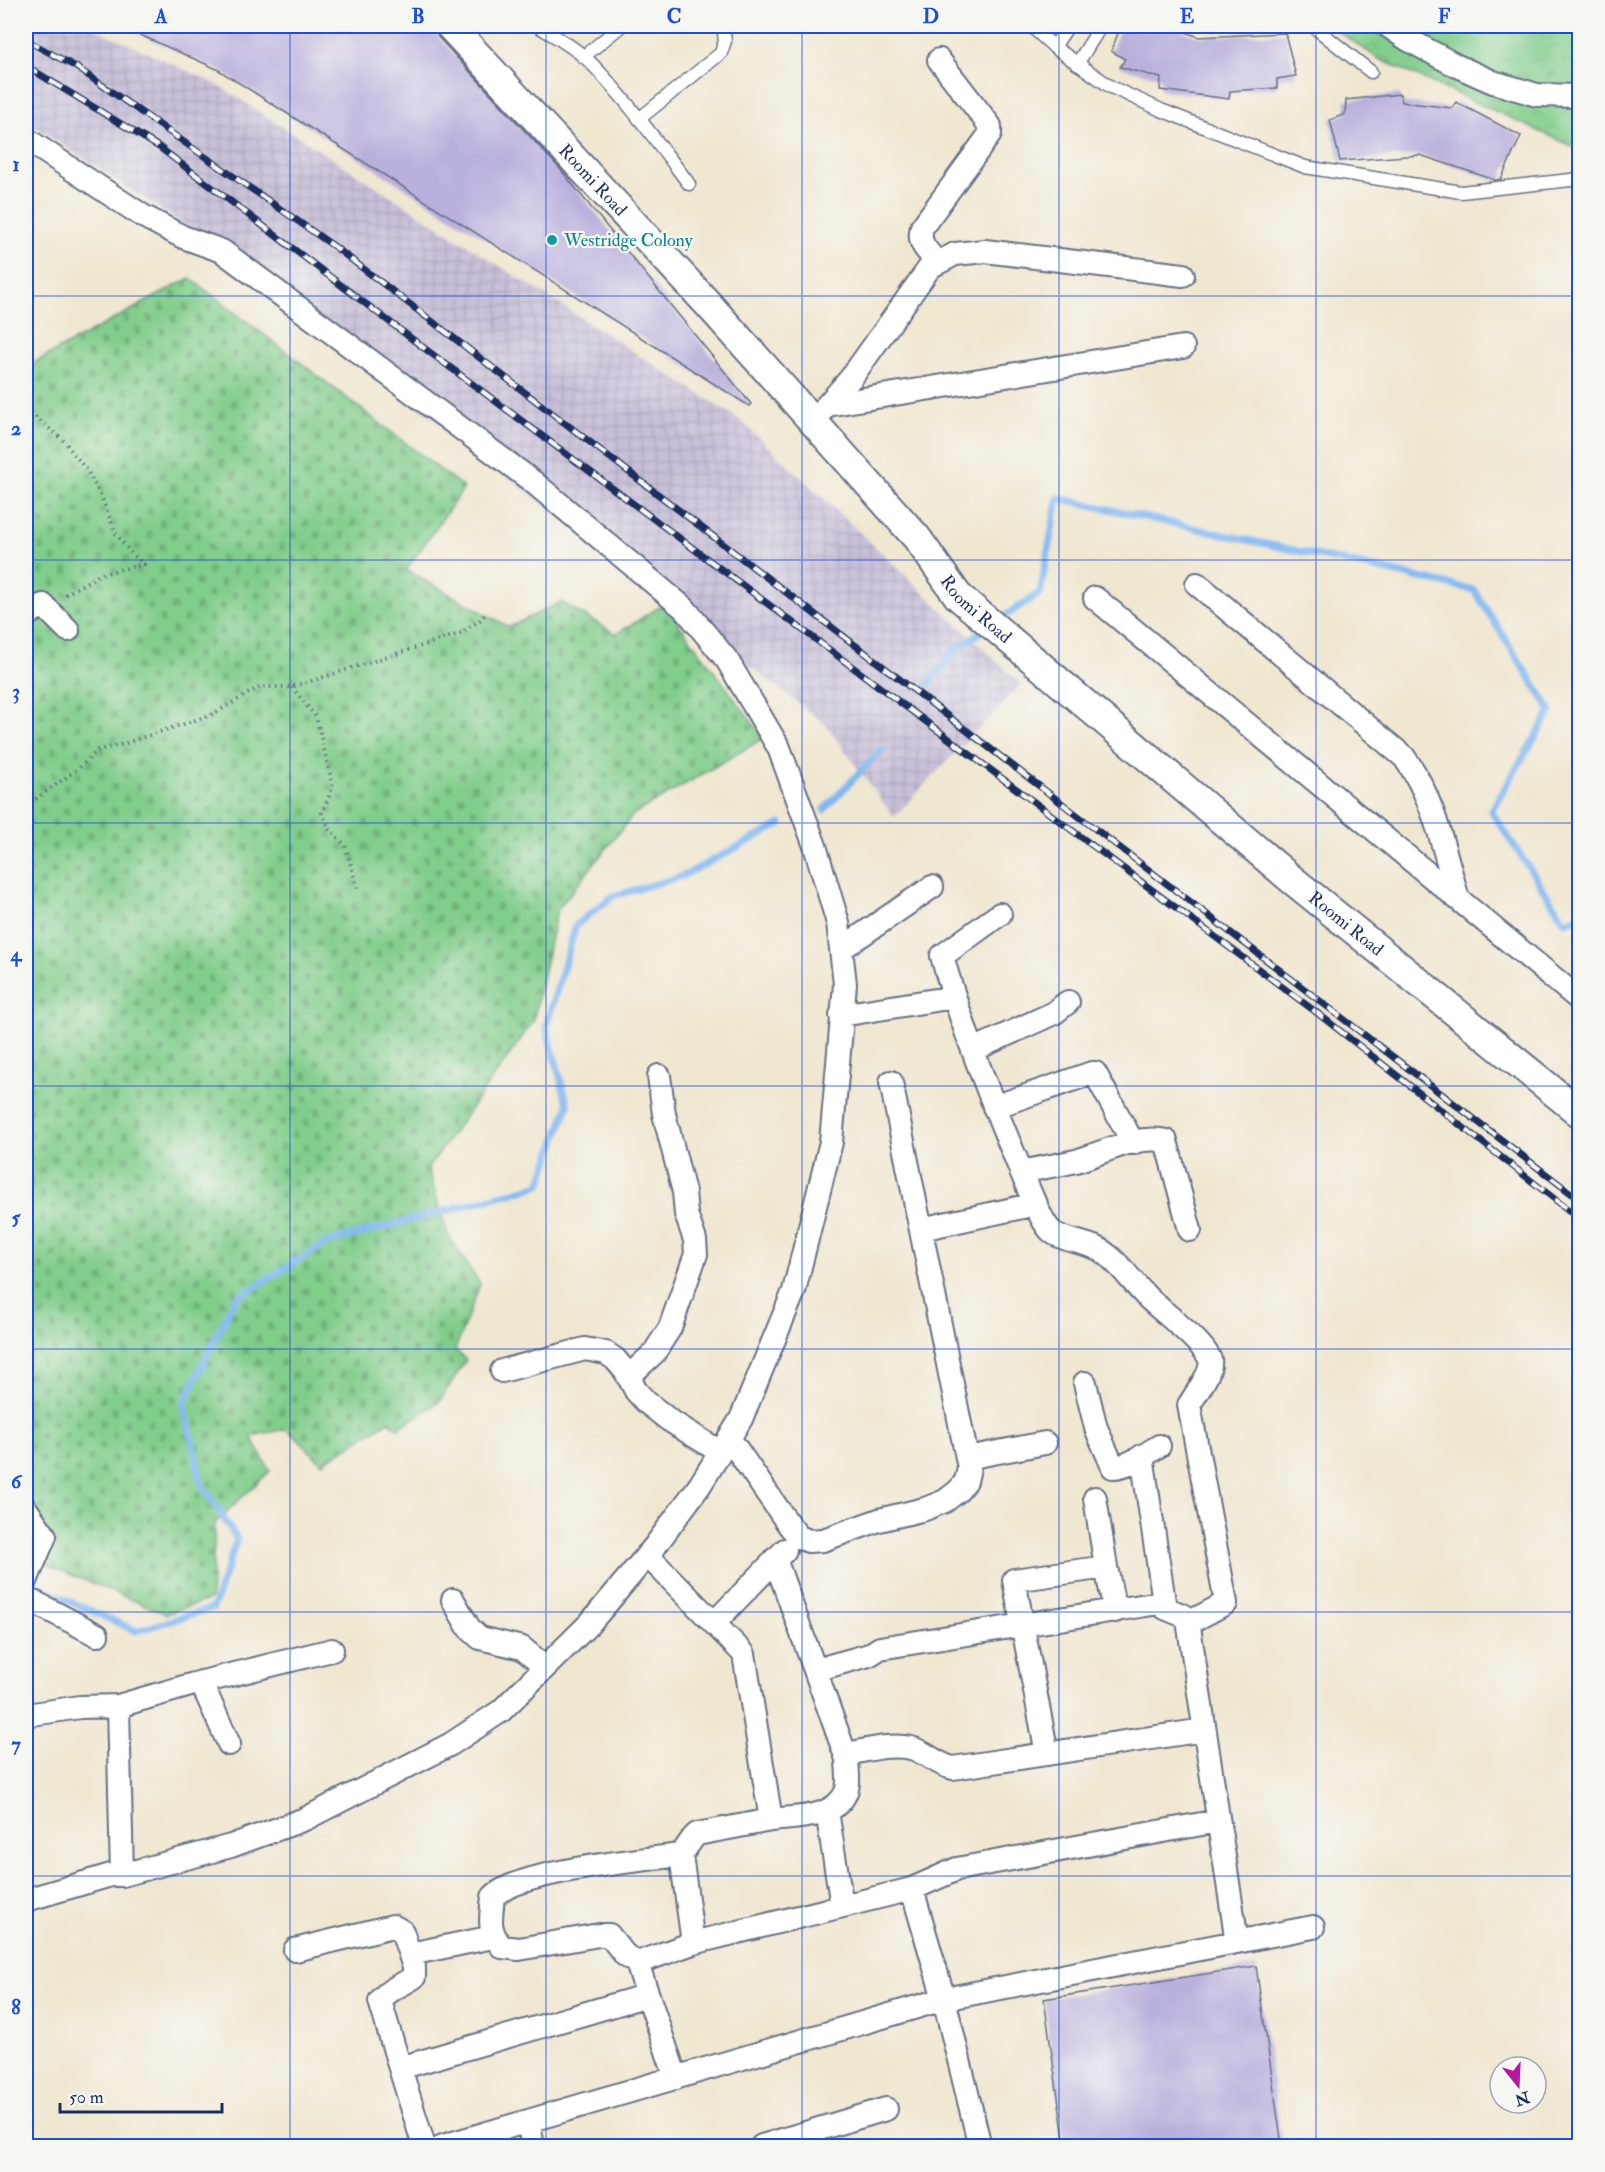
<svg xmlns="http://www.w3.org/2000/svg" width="1605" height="2172" font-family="'IM FELL Double Pica',serif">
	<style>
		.industrial { fill: url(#industrial-grid) }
		.cemetery { fill: url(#cemetery-stones); stroke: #4e7e74; stroke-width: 1.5 }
		.park { fill: url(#park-crowns); stroke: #4e7e74; stroke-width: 1.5 }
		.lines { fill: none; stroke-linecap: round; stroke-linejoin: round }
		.stream { stroke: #83b8f2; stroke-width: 7 }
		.building { fill: #bab0dd }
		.service-casing { stroke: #666f86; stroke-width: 15 }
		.minor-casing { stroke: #666f86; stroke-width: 26 }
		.tertiary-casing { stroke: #666f86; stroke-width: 32 }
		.path { stroke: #666f86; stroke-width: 4; stroke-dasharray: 1.5 4.5; stroke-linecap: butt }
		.service { stroke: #fff; stroke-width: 12 }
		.minor { stroke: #fff; stroke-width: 22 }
		.tertiary { stroke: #fff; stroke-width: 28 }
		.rail-casing { stroke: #1b2f5e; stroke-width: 7 }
		.rail { stroke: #f6f6f2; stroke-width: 4.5; stroke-dasharray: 14; stroke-linecap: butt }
		.grid { fill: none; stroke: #1d4ed8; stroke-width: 1.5; stroke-opacity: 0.55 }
		.culture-dot { fill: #0f9aa8; stroke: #f6f6f2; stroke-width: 2 }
		.labels { text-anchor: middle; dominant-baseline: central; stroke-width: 4.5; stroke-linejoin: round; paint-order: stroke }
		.street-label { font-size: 18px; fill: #1b2f5e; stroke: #f6f6f2 }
		.culture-label { font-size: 18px; fill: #0d838f; stroke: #f6f6f2; text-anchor: start }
		.neatline { fill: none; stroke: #1d4ed8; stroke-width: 2 }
		.grid-label { font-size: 20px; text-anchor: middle; font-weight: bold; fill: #1d4ed8 }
	</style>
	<defs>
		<pattern id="industrial-grid" width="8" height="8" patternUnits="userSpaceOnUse" patternTransform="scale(1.5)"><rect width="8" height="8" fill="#c8c0d8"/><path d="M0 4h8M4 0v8" fill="none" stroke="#aba5bc"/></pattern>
		<pattern id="cemetery-stones" width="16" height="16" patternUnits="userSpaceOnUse" patternTransform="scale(1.5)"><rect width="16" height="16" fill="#81cd8b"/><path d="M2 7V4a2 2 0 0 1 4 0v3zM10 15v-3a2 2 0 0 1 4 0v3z" fill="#6fb07a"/></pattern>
		<pattern id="park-crowns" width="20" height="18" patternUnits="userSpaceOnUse" patternTransform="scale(1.5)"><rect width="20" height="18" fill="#81cd8b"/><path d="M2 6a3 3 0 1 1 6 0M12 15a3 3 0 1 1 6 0" fill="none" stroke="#6fb07a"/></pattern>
	</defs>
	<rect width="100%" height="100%" fill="#f6f6f2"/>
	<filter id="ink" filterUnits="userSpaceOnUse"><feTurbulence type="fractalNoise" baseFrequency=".0167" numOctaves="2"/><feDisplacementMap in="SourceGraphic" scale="12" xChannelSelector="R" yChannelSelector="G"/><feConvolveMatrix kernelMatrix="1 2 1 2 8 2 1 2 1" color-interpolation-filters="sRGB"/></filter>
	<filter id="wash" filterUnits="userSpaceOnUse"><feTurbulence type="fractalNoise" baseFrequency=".008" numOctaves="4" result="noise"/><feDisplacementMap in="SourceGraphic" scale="24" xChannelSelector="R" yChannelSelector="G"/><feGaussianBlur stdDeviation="1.35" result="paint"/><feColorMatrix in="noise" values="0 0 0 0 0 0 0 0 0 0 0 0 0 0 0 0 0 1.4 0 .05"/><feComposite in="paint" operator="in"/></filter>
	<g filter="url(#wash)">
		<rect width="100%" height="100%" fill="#f0e7d0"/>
		<path class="industrial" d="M26,26H89L216,84L740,420L1021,684L894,817L826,725L189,228L26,121Z"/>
		<path class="cemetery" d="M190,278L464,488L406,570L509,627L561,602L616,634L664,604L764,738L634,814L557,910L533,1022L428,1168L448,1235L480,1284L455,1350L466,1360L439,1402L398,1428L389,1421L322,1463L287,1429L251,1436L270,1471L215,1523L211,1599L166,1614L50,1566L26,1542V367Z"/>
		<path class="park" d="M1330,26H1579V149L1379,59Z"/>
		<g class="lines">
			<path class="stream" d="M997,621L1040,593L1058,498L1474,590L1551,711L1491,811L1565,922L1580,917
				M928,685L954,650L985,629
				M824,810L881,750
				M29,1583L136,1631L213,1608L237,1539L201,1483L184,1403L235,1299L326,1243L540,1185L568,1106L546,1026L576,925L613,896L683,876L781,824"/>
		</g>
		<g id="blocks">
			<path class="building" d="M120,26H434L438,37L560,169L751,404L749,406L217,69Z
				M1121,26H1169L1199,37L1285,33L1296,76L1277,79V88L1230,91L1229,99L1160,90L1161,78L1120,67L1125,59L1111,51Z
				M1400,94L1402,102L1452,108L1456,102L1521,136L1501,179L1495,180L1420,155L1340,161L1330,120L1345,114L1346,100Z
				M1256,1966L1282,2146H1065L1044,1999Z"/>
		</g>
	</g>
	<g filter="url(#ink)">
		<use href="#blocks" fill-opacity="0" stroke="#666f86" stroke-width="1.5"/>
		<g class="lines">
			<defs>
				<path id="service" d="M538,26C556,37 576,48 591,63C627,100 658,143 689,184
					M1031,26L1054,47L1111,87L1161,110L1305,167L1461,192L1580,179
					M1313,26L1371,72
					M1054,47L1068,26
					M583,57L621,26
					M1077,64L1101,26
					M639,119L721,53L725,41L723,26"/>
				<path id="minor" d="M1388,26L1407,39L1457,66L1493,82L1537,95L1580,96
					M26,139L143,216L183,237L222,251L532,481L685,609L727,660L779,748L815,846L838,923L845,984L831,1142L794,1291L741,1419L700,1485L655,1546L590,1623L501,1711L451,1744L305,1819L231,1846L122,1875H111L26,1900
					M938,263C927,251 917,243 922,227L990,134V126L939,60
					M827,405L1183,347
					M813,421L851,378L930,267L955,254L985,251L1183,275
					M1197,584L1404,757C1434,797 1444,851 1458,899
					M1095,598L1580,1000
					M26,615L43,605L68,630
					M1000,914L942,956C962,1027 990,1097 1019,1166C1026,1182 1039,1219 1051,1231C1062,1241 1089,1242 1102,1251C1120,1263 1131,1281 1146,1296C1160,1310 1205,1343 1210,1360C1213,1371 1195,1395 1189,1405L1226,1603L1194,1620L1189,1627L1237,1942
					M841,949L932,887
					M841,1015L954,997
					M973,1050L1054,1013L1068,1002
					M994,1107L1092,1073H1095L1133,1143
					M1021,1172C1039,1168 1058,1165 1076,1161C1103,1153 1137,1134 1166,1141L1190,1230
					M921,1229L1036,1204
					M502,1371L585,1349L606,1353L615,1359L626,1372L636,1391L646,1402L669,1420L720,1452
					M628,1377L654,1353L670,1328L696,1254L695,1240L686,1214L684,1192L664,1114L659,1076
					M1085,1383L1096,1428L1113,1467C1128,1467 1146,1454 1159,1446
					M729,1438L789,1525L798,1536L808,1541L823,1540L879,1520L925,1509L945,1501L958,1491L966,1481L969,1468L891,1082
					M1142,1456L1165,1608L1194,1620
					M967,1458L1045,1443
					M1095,1498L1106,1567
					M26,1509L45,1536L26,1581
					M26,1600L36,1603L97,1635
					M453,1600L469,1628L480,1638L522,1648L545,1667
					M714,1623L785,1550
					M815,1670L869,1655L880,1648L1165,1602
					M201,1682L229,1744
					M118,1706L194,1684L332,1650
					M26,1715L80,1707L118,1706L122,1875
					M846,1754C866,1751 890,1743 911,1748C926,1752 937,1765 953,1768L1204,1730
					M1047,1754L1014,1580L1106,1567L1115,1611
					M827,1811L842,1906
					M771,1820C796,1817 835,1819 846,1792C850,1783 847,1768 847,1759L775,1559
					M912,1889L957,1869L1218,1821
					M295,1950L393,1926L402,1931L414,1967V1977C403,1985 388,1989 380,2001L400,2068
					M410,1954L493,1937
					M637,1963L625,1955L609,1935H599L519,1949L502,1947C487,1930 491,1918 493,1897C517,1871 642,1860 681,1855
					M676,2078L637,1963L693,1943
					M528,2122L533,2146
					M424,2146L400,2068L648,1995
					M443,2146L944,1999L912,1889L693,1943L681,1855L693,1838L697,1834L771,1820L744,1654L647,1555
					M762,2146L886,2109
					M980,2146L944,1999L1313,1927"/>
				<g id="tertiary">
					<path id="s1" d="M450,26L708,304L917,538L958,596L1290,878L1580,1113"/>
				</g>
			</defs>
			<use href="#service" class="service-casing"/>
			<use href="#minor" class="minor-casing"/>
			<use href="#tertiary" class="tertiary-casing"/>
			<path class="path" d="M26,409L64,441L88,472L102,498L116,534L132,554L144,564L101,574L63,596
				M292,687L316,717L325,753L333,787L322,813L329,829L345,845L358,889
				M26,806L79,768L98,750L120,745L211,715L260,687H292L462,633C469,625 480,623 485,614"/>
			<use href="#service" class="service"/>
			<use href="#minor" class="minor"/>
			<use href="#tertiary" class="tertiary"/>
			<defs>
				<path id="rail" d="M26,40L76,67L335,247L1580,1200
					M26,66L159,147L420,345L1316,1012L1580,1219"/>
			</defs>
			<use href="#rail" class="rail-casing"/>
			<use href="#rail" class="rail"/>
		</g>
	</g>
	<path class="grid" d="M290,26V2146M546,26V2146M802,26V2146M1059,26V2146M1316,26V2146M26,296H1580M26,560H1580M26,823H1580M26,1086H1580M26,1349H1580M26,1612H1580M26,1876H1580"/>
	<circle class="culture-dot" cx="552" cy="240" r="6"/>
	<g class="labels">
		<g class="street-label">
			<text stroke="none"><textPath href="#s1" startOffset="210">Roomi Road</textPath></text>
			<text stroke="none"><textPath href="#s1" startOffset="786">Roomi Road</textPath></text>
			<text stroke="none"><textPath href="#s1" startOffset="1272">Roomi Road</textPath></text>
		</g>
		<g class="culture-label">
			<text x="564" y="240">Westridge Colony</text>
		</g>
	</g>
	<rect width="1605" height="2172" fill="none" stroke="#f6f6f2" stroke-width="66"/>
	<g transform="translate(1518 2085) rotate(162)"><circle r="28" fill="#f6f6f2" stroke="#9ea6b7" stroke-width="1.5"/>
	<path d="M0-4.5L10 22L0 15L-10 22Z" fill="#b5179e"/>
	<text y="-9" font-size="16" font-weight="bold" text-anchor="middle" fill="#1b2f5e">N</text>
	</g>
	<path d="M60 2103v9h162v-9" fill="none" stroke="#1b2f5e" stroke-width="3"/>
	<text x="69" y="2103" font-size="18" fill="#1b2f5e" stroke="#f6f6f2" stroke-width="4.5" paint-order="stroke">50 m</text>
	<rect x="33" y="33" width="1539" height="2106" class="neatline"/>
	<g class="grid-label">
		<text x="161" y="23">A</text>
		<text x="418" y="23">B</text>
		<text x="674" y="23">C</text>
		<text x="931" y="23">D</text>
		<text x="1187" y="23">E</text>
		<text x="1444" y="23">F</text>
		<text x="16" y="171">1</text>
		<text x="16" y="435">2</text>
		<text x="16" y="698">3</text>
		<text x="16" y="961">4</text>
		<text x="16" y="1224">5</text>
		<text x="16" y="1488">6</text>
		<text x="16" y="1751">7</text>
		<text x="16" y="2014">8</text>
	</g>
</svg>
